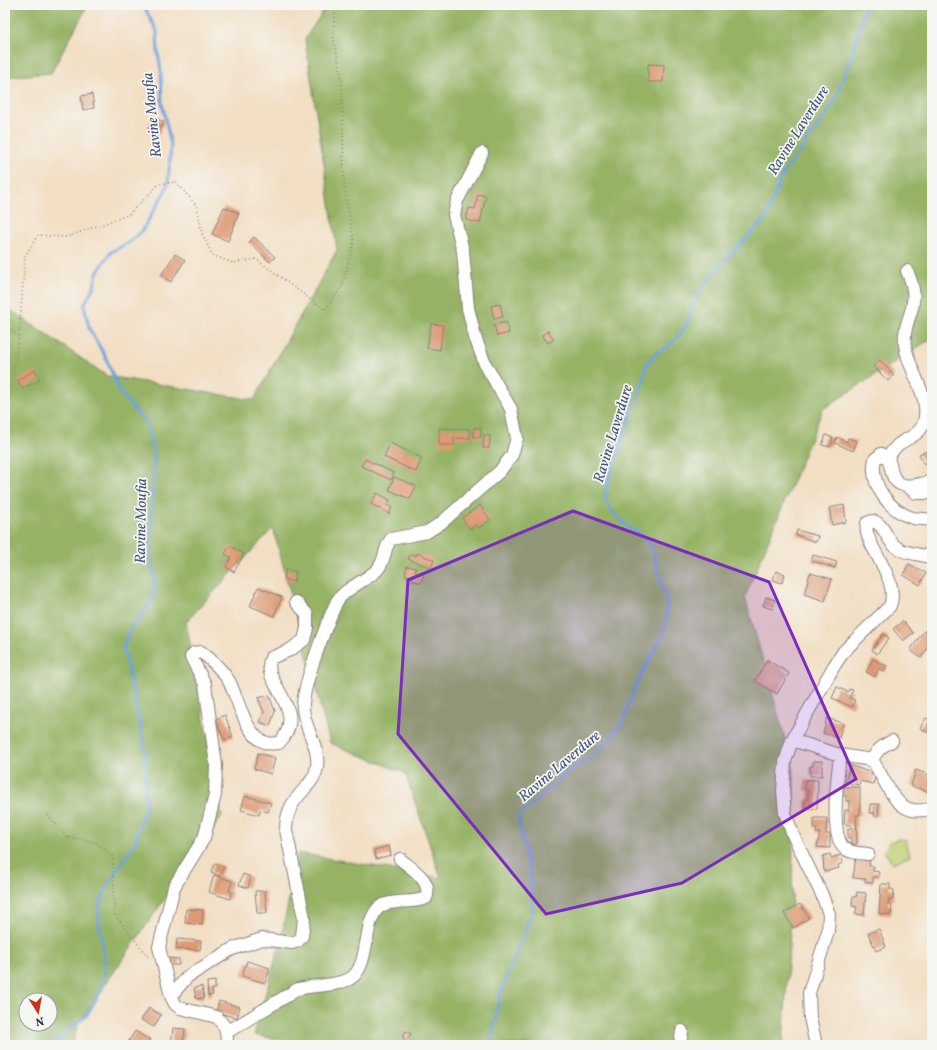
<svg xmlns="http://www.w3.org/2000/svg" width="937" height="1050" font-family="Vollkorn,serif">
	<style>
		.green { fill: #bccf73; stroke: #6f7857 }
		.forest { fill: #95b265; stroke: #5c6a50; fill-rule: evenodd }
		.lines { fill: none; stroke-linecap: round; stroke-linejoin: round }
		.stream { stroke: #70a2db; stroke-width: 3 }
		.building { fill: #dd9a73 }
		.minor-casing { stroke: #8a807e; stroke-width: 14 }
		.path { stroke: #8a807e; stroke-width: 1.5; stroke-dasharray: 1 3; stroke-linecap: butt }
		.minor { stroke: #fff; stroke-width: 12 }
		.marked { fill: #7b2cbf; fill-opacity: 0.2; stroke: #7b2cbf; stroke-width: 3; stroke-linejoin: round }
		.labels { text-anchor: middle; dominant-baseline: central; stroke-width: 3.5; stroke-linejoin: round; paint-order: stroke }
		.water-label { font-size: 15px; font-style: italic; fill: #41557b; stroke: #f6f6f2 }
	</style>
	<rect width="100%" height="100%" fill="#f6f6f2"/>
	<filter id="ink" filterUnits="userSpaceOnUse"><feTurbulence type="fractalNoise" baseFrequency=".025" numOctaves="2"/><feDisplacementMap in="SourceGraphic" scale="8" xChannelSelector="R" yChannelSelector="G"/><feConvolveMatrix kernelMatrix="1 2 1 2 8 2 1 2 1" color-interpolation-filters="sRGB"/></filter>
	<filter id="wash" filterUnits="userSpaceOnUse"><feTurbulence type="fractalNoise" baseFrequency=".012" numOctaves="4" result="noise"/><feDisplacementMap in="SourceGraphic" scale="16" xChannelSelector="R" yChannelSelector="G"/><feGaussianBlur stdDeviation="0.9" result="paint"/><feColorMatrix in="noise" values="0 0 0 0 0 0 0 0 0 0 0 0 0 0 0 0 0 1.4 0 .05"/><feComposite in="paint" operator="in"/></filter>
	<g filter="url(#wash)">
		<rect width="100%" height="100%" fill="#f2dec2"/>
		<path class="green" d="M898,839L906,840L910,856L892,863L884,851L889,843Z"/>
		<path class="forest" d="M5,5H88L51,73L5,77Z
			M327,5H932V338L823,409L745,597L794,770L792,900L783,1045H312L254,1035L280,943L298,853L441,878L405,773L330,743L273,528L186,622L222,816L78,1024L72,1045H5V306L107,376L254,400L337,250L305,39ZM26,1000H50V1024H26Z"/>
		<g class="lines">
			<path class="stream" d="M50,1045L87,1015L102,989L105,963L99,925V905L110,881L134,844L146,807L145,752L142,733L123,647L130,629L152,601L154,594L155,583L150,552L154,459L148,425L120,393L105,356L89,328L84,305L94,286L97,273L106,259L111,252L131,241L142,231L165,191L168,183L171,146L162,103L161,71L158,52L157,31L143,5
				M491,1045L500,994L532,913L531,880L518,817L571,769L592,757L609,741L624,718L635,687L664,631L667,620L666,599L652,549L647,539L626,525L612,512L606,503V490L610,475L642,384L647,363L654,355L671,344L684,330L697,295L720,265L766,218L781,177L829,110L837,95L852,53L866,5"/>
		</g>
		<g id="blocks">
			<path class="building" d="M648,64L664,65L663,82H648Z
				M92,94L94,108L83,110L81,96Z
				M154,117L164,122L159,134L148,129Z
				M478,194L486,196L480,223L466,220L469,208L475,209Z
				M224,207L239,213L228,241L212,234Z
				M254,237L275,257L270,262L249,242Z
				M175,254L185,260L171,282L161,275Z
				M500,304L503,317L494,319L491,306Z
				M506,322L509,333L497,336L494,325Z
				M431,324L443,325L440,350L427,348Z
				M548,331L554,339L548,343L542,335Z
				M880,360L894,375L888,381L873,366Z
				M35,370L40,380L22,389L18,380Z
				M439,428L470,429V438H454V445H439Z
				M474,428H481V437H473Z
				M484,435L490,436L489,448H483Z
				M826,435L833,438L830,447L822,445Z
				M837,437L847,442L848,438L857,441L853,451L835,443Z
				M390,443L422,458L416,472L384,457Z
				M932,449V461L924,464L919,454Z
				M365,459L394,473L391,480L361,466Z
				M394,477L416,486L410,499L389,490Z
				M377,493L390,500L387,505L392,507L389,514L371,504Z
				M480,505L490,520L479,528L477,525L470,529L462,518Z
				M844,505L846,522L832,525L829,508Z
				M797,530L818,536L816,542L796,535Z
				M230,546L244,554L234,572L226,567L231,557L225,554Z
				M417,553L434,560L431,568L408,559L411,554L416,556Z
				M813,555L837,562L835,568L812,561Z
				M909,564L926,573L920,585L903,575Z
				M407,566L416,568L415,572L424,574L421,583L412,580V577L405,575Z
				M286,569L296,572L294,582L284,579Z
				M776,571L785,574L782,583L773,580Z
				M810,573L832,579L825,601L804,594Z
				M258,587L282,597L274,616L250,606Z
				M766,597L775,600L772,609L763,606Z
				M903,621L913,633L903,641L893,629Z
				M924,631L932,637L928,642L930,644L927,649L921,658L910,650Z
				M883,634L889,638L877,654L872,650Z
				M873,659L887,666L884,672L879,669L875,677L866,672Z
				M767,660L789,673L777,694L755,681Z
				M837,687L848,692L849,689L853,690L849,698L855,700L852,707L832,698Z
				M269,695L275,711L270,726L260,722L264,712L258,698Z
				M225,715L233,737L224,740L216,719Z
				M827,718L843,723L839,738L823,733Z
				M926,718L932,721V735L920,728Z
				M258,753L275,758L271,774L254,769Z
				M813,761H822V776H810V766H813Z
				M850,765L876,775L873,784L860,781L859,785L845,782Z
				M916,770L932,776V793L911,786Z
				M805,780H818L817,809H805V800H808V790H805Z
				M844,787H860V815H856L857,844H851V838H848V829H851V825L844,824L845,810H849V801H846V796H844Z
				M245,796L271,803L268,812L260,810L259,815L241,810Z
				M870,804H879L878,816H874L875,813H869Z
				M814,818H827L826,834H830V848L817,847L820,833H816L817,828H814Z
				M389,846L391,855L376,859L374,850Z
				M830,854L831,858L841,855L843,863L838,865L839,868L824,872L823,856Z
				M856,857L870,859L869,866H874L873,871L879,872L878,877H873V883L865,882L866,879L853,878Z
				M215,863L224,867L220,876L211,872Z
				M243,874L251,877L248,888L239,885Z
				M214,875L232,881L229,891L232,892L230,899L209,892Z
				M881,884H890V889L894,890L893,900L889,899L888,905H892L891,915L879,914Z
				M255,891H265L267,913H257Z
				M857,892L866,893L864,915L855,914L857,907L852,906L853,896L856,897Z
				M800,904L809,918L793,928L784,913Z
				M186,909L203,910L202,925L185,923Z
				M879,929L886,947L876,951L868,933Z
				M177,939L201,941L200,950L176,949Z
				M166,958L179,959V965H166Z
				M247,961L270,968L265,983L242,976Z
				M215,981V989H212L213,995L208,996L207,982Z
				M202,986L204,998L196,999L194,988Z
				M219,1001L240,1007L237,1018L216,1012Z
				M149,1008L161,1015L154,1027L141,1020Z
				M173,1028L185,1029L183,1045H171Z
				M135,1031L150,1040L146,1045L127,1044Z
				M406,1031L411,1034L406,1040L402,1037Z"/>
		</g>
	</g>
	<g filter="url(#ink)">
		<use href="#blocks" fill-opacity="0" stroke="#8a807e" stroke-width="1"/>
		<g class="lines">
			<defs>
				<path id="minor" d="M887,458C891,453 895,447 899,444C907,438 919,435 923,425C933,398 908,371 905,345C902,316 924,307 907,271
					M932,481C918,485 897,492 892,473C890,467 891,463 887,458L881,454L875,459C869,484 889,511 913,518C919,519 926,519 932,520
					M907,486L916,493H932
					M792,740L840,755L872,760
					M892,741C882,746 877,750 872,760C888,782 895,821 932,808
					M840,755C838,774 829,834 844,848C850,853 860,853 868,854
					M171,996L187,977L232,949L262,939L292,943L298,941L302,936L304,918L286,830C286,794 313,791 317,767C320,747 304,728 303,708C302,686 327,623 337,601C347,587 364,582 377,570C386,561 383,549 391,539L427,532L441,523L500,471L512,455L517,438L511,409L485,364L475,337L468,308L463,251L454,215L457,201L482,153
					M227,1032L298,989C313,985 339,986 351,978C371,965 362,918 381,906C394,899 412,904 426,898C433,881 412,869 400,859
					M226,1045L227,1038L225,1027L217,1017L180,1008L175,1004L171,996L159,947L174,887L204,838L215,795L216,765L205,684L191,657L194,653L201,652C212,660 222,670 229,681C238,698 246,738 267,743C270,744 276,743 279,743C311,710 259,682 271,658L290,650L304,640L307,628V614L296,602
					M680,1045L682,1031
					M816,1045L810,1018L809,993L828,931L829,914L822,895L793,835L785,813L783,791L785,762L792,740L834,666L844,651L890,606C901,576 861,544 867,523L872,521C884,523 886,539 895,546C905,555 920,553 932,558"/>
			</defs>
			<use href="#minor" class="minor-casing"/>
			<path class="path" d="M5,111V135
				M5,326L19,336
				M5,419L19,336L25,256L38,235L66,237L128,215L159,184L176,182L197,206L202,233L212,255L233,263L256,259L325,310L342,286L354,242L344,185L342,79L333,35L336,5
				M5,463V475
				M45,812L68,838C91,840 97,839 113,857L114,914L150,959"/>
			<use href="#minor" class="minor"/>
		</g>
	</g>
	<path class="marked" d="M573,511L769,582L856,779L682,883L546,914L398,734L408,580Z"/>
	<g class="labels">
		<g class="water-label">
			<text transform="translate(153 115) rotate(-96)">Ravine Moufia</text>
			<text transform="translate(799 131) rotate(-58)">Ravine Laverdure</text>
			<text transform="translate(614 434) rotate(-73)">Ravine Laverdure</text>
			<text transform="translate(142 521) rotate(-89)">Ravine Moufia</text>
			<text transform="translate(560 767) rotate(-40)">Ravine Laverdure</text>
		</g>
	</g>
	<rect width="937" height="1050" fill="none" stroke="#f6f6f2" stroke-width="20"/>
	<g transform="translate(38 1012) rotate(169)"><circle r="19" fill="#f6f6f2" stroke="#a1a1a9"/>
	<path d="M0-3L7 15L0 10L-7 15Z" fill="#c8321e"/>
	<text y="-6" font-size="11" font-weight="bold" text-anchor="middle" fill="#22223b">N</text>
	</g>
</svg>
